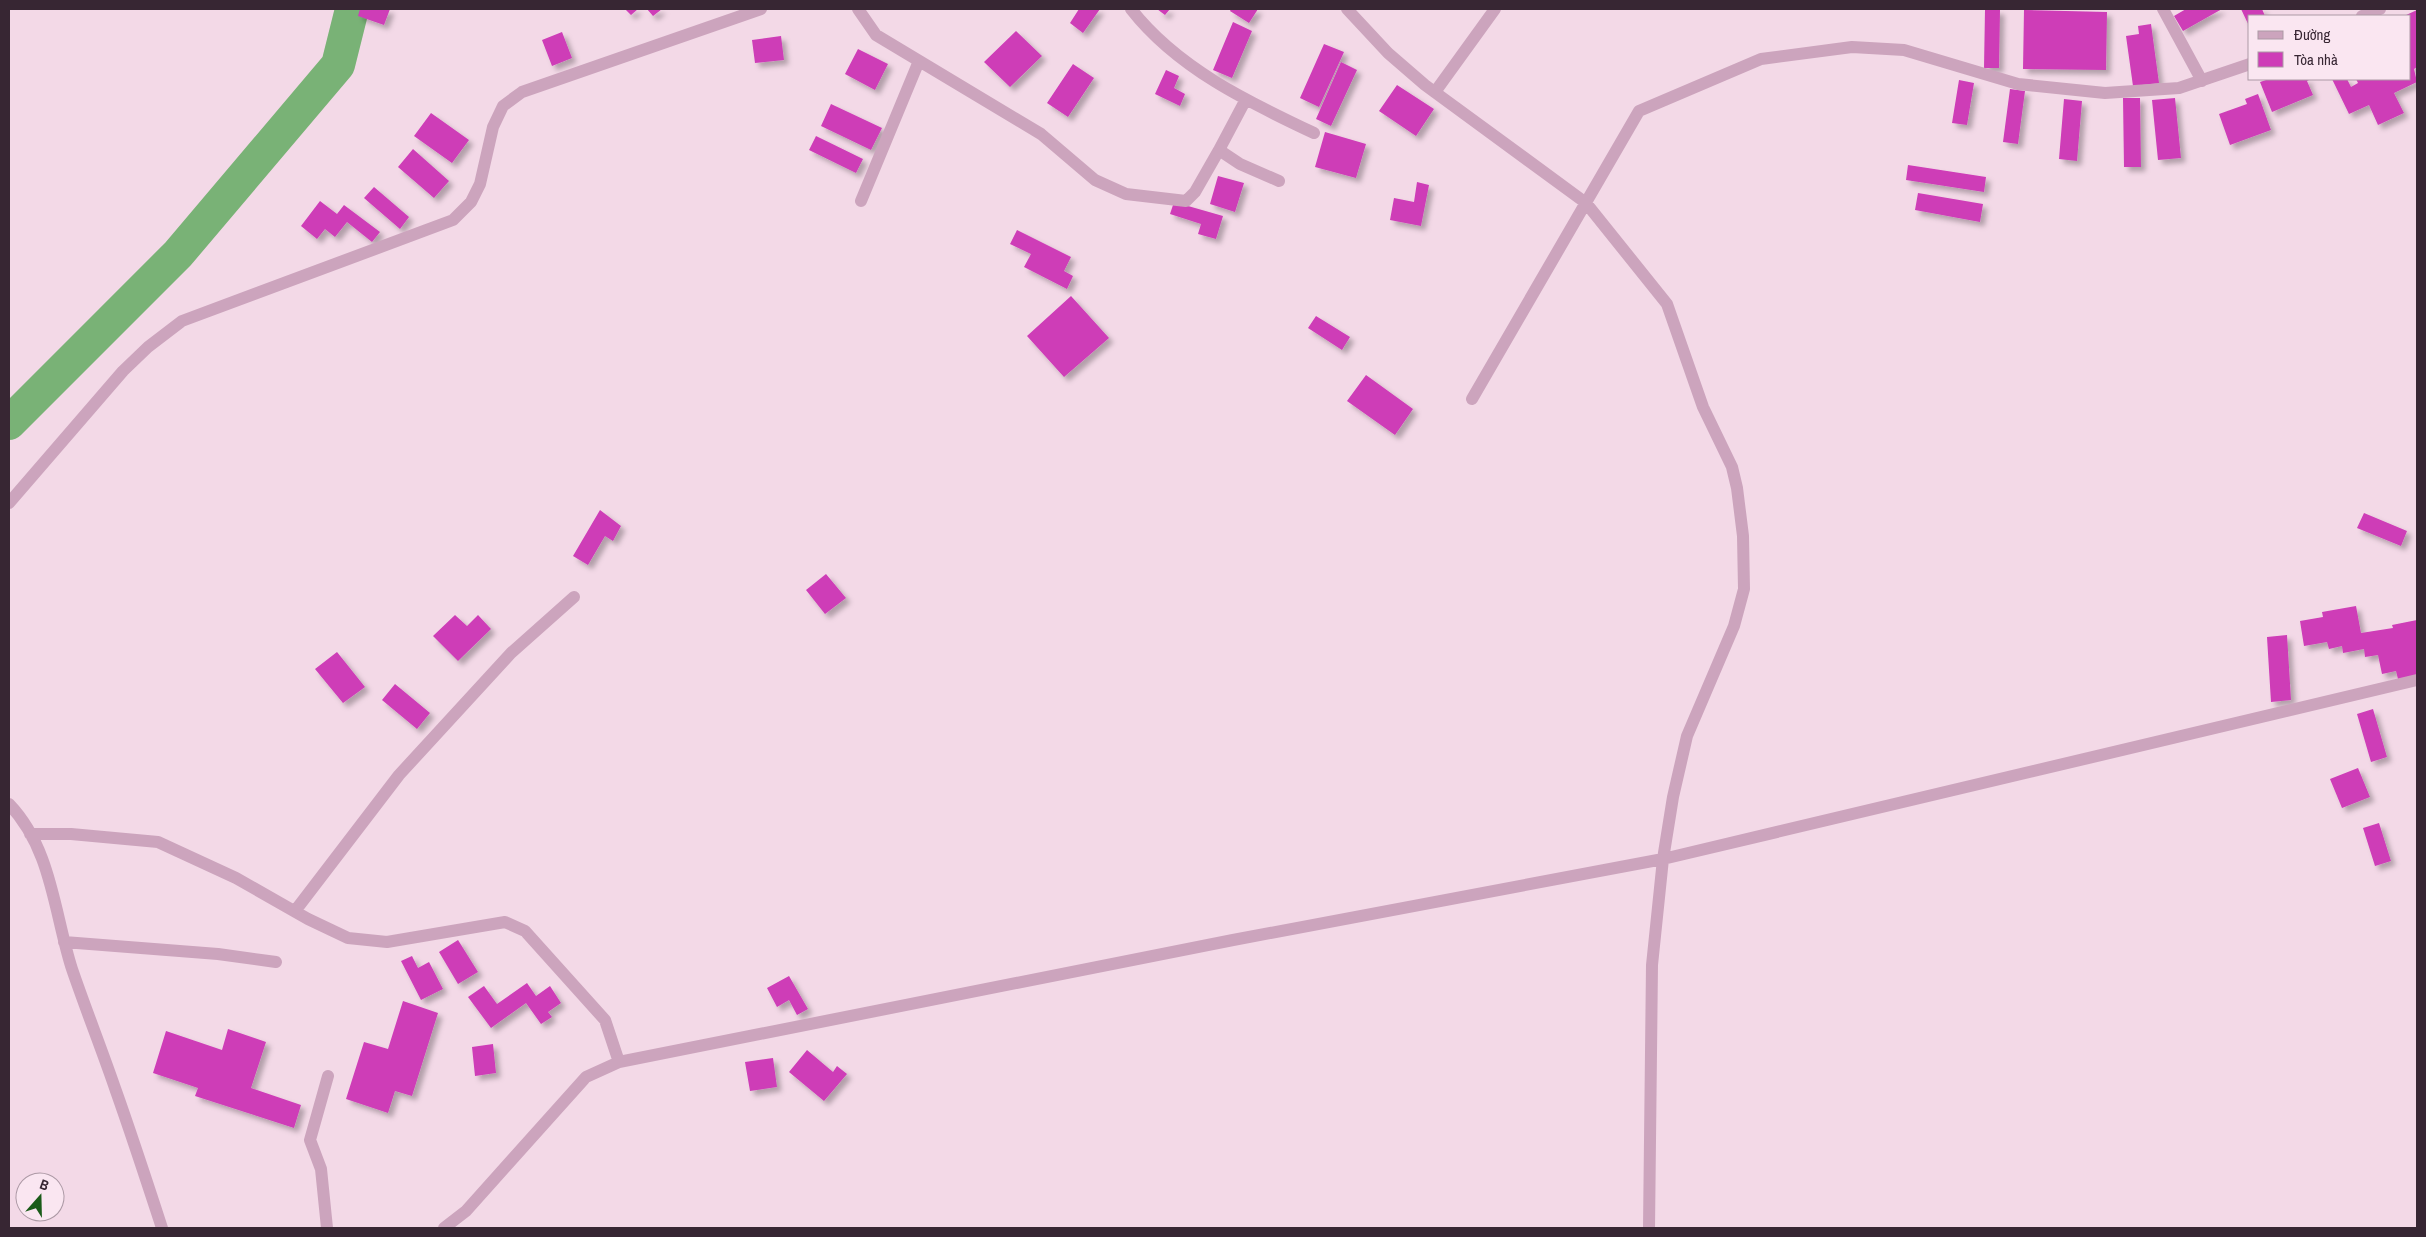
<svg xmlns="http://www.w3.org/2000/svg" width="2426" height="1237" font-family="'Archivo Narrow',sans-serif">
	<style>
		.lines { fill: none; stroke-linecap: round; stroke-linejoin: round }
		.river { stroke: #79b276; stroke-width: 34 }
		.building { fill: #ce3cb7; filter: url(#shadow) }
		.minor { stroke: #cca4bd; stroke-width: 12 }
	</style>
	<defs>
		<filter id="shadow"><feDropShadow dx="4.5" dy="4.5" stdDeviation="2.5" flood-color="#0004"/></filter>
	</defs>
	<rect width="100%" height="100%" fill="#f3d9e7"/>
	<g class="lines">
		<path class="river" d="M9,423L178,254L338,65L352,9"/>
	</g>
	<path class="building" d="M360,9H390L384,25L358,16Z
		M625,9H638L631,15Z
		M647,9H662L653,16Z
		M1079,9H1100L1083,33L1070,23Z
		M1157,9H1170L1165,15Z
		M1231,9H1258L1249,23L1230,11Z
		M2186,9H2222L2183,31L2174,16Z
		M2241,9H2262L2265,16H2250V28Z
		M1985,10H2000L1999,68H1984Z
		M2024,10L2107,12L2106,70L2023,69Z
		M2417,10V67L2414,69L2417,82L2394,93L2404,113L2378,125L2369,105L2349,114L2332,79H2347L2351,87L2358,83L2356,79H2410V16H2404Z
		M1233,22L1252,31L1232,78L1213,70Z
		M2151,24L2159,83L2133,86L2126,36L2139,34L2138,26Z
		M1016,31L1042,56L1010,87L984,62Z
		M562,32L572,58L552,66L542,40Z
		M781,36L784,60L755,63L752,40Z
		M1324,44L1344,52L1319,107L1300,98Z
		M858,49L888,64L875,90L845,74Z
		M1341,62L1357,70L1331,126L1316,119Z
		M1073,64L1094,78L1068,117L1047,103Z
		M1166,70L1179,76L1174,88L1185,94L1180,106L1155,94Z
		M2269,79H2311L2307,81L2313,95L2272,112L2260,82Z
		M1959,80L1974,83L1967,125L1952,123Z
		M1397,85L1434,109L1416,136L1379,111Z
		M2010,89L2025,91L2018,144L2003,142Z
		M2258,94L2271,130L2230,145L2219,114L2247,104L2245,99Z
		M2123,98H2140L2141,167H2124Z
		M2175,98L2181,158L2158,160L2152,100Z
		M2064,99L2082,101L2077,161L2059,159Z
		M831,104L882,128L871,150L821,126Z
		M431,113L469,140L452,163L414,136Z
		M1325,132L1366,144L1356,178L1315,167Z
		M816,136L863,159L856,173L809,150Z
		M413,149L449,181L434,198L398,167Z
		M1908,165L1986,177L1984,192L1906,180Z
		M1218,176L1244,183L1235,212L1210,204Z
		M1417,182L1429,185L1421,226L1390,220L1394,198L1414,202Z
		M374,187L409,217L400,229L364,198Z
		M1918,193L1983,204L1980,222L1915,210Z
		M320,201L337,214L344,205L380,232L372,242L347,222L335,237L325,229L317,239L301,226Z
		M1174,202L1223,216L1216,239L1198,234L1201,224L1170,214Z
		M1017,230L1071,257L1064,271L1073,276L1067,289L1024,267L1031,254L1010,244Z
		M1071,296L1109,338L1064,377L1027,336Z
		M1316,316L1350,337L1342,350L1308,328Z
		M1366,375L1413,409L1395,435L1347,401Z
		M600,510L621,526L613,541L605,536L588,565L573,556Z
		M2364,513L2407,531L2401,546L2357,528Z
		M826,574L846,598L825,614L806,590Z
		M2356,606L2361,633L2393,628L2392,625L2417,620V676L2398,679L2396,671L2382,674L2378,655L2365,657L2364,649L2343,653L2342,646L2329,649L2327,642L2304,646L2300,621L2323,617L2322,612Z
		M455,615L467,626L478,615L491,629L458,661L433,636Z
		M2287,635L2291,700L2271,702L2267,637Z
		M337,652L365,687L343,703L315,669Z
		M395,684L430,713L417,729L382,700Z
		M2373,709L2387,757L2371,762L2357,714Z
		M2358,768L2370,797L2342,808L2330,779Z
		M2379,823L2391,861L2375,866L2363,828Z
		M458,940L478,972L458,984L439,952Z
		M412,956L418,968L429,962L443,989L421,1000L401,961Z
		M789,976L808,1009L797,1015L789,1000L777,1007L767,988Z
		M527,983L536,996L550,986L561,1003L548,1012L552,1017L541,1024L526,1003L491,1028L468,997L484,986L497,1004Z
		M403,1001L438,1013L412,1096L395,1091L388,1113L346,1099L364,1042L388,1049Z
		M228,1029L266,1042L251,1088L301,1105L294,1128L195,1096L198,1088L153,1073L166,1031L222,1050Z
		M493,1044L496,1073L475,1076L472,1047Z
		M807,1050L833,1072L837,1066L847,1074L824,1101L789,1072Z
		M773,1058L777,1087L750,1091L745,1062Z"/>
	<g class="lines">
		<path class="minor" d="M858,9L876,35L1041,134L1095,180L1126,194L1186,201L1195,192L1219,150
			M1131,9C1177,68 1248,102 1314,133
			M1347,9L1388,53L1425,85L1586,203L1667,304L1703,407L1732,467L1737,488L1743,536L1744,589L1734,626L1687,736L1673,797L1663,859L1652,965L1649,1228
			M2163,9L2202,81
			M2362,16L2380,9
			M1435,92L1495,9
			M1245,101L1219,150L1240,164L1279,181
			M861,201L919,61
			M1472,399L1639,111L1761,59L1852,47L1904,50L2018,84L2105,93L2179,88L2250,64
			M9,503L123,371L148,347L182,321L453,220L471,202L480,184L493,127L503,106L522,92L761,9
			M9,804C52,849 54,913 72,969C86,1010 102,1050 116,1091C132,1136 147,1182 162,1228
			M30,834H71L158,842L236,878L308,919L348,938L387,942L505,922L525,931L605,1020L619,1062
			M295,911L399,775L511,653L574,597
			M64,942L218,954L276,962
			M327,1228L321,1169L310,1140L328,1076
			M444,1228L466,1211L586,1077L619,1062L1233,940L1663,859L2417,680"/>
	</g>
	<rect width="2426" height="1237" fill="none" stroke="#372633" stroke-width="20"/>
	<rect x="2248" y="15" width="162" height="65" fill="#fae6f1" stroke="#ac99a5"/>
	<rect x="2258" y="31" width="25" height="8" fill="#cca4bd" stroke="#ac99a5"/>
	<text x="2294" y="40" font-size="15" fill="#372633">Đường</text>
	<rect x="2258" y="52" width="25" height="15" fill="#ce3cb7" stroke="#ac99a5"/>
	<text x="2294" y="65" font-size="15" fill="#372633">Tòa nhà</text>
	<g transform="translate(40 1197) rotate(20)"><circle r="24" fill="#fae6f1" stroke="#ac99a5"/>
	<path d="M0-4L9 19L0 12L-9 19Z" fill="#1a5b19"/>
	<text y="-8" font-size="14" font-weight="bold" text-anchor="middle" fill="#372633">B</text>
	</g>
</svg>
